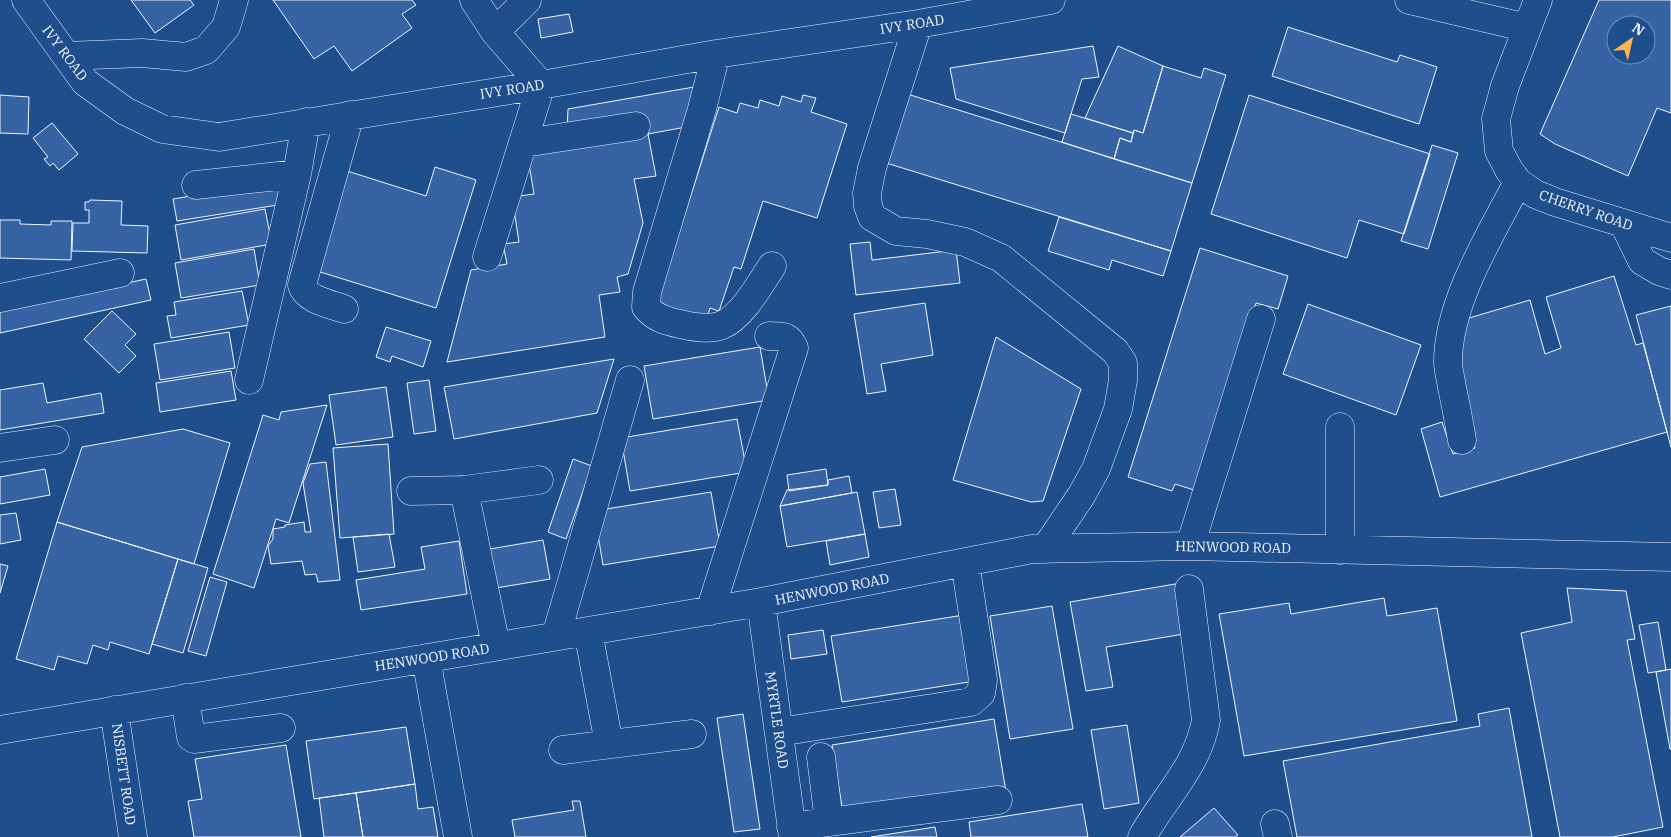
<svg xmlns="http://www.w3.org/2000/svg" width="1671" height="837" font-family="'IBM Plex Serif',serif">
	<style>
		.building { fill: #3563a3; stroke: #f2f6ff; fill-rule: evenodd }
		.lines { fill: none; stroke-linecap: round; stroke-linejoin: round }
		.minor-casing { stroke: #f2f6ff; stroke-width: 29 }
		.minor { stroke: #1f4e8c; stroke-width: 28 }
		.labels { text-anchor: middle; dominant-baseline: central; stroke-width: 4; stroke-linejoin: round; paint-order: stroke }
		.street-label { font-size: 14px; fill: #f2f6ff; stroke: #1f4e8c }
	</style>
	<rect width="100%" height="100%" fill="#1f4e8c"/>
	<path class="building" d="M131,0H190L194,5L155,33Z
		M273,0H412L416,5L402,14L412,28L352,71L334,46L314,59Z
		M1599,0H1671V113L1657,108L1628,176L1555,144L1540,134ZM1616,25H1646V55H1616Z
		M569,14L573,32L541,38L538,19Z
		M1288,27L1397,62L1400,55L1437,67L1419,124L1272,76Z
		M1093,46L1099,77L1082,79L1065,133L956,99L950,68Z
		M1118,46L1163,66L1143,133L1134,130L1133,133L1085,118Z
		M1163,66L1201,78L1204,68L1226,75L1192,183L1114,159L1120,138L1131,142L1134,130L1143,133Z
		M694,87L686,127L648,134L645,118L567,131L568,109Z
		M904,93L1192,183L1171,251L883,162Z
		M0,95L29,97L28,134L0,133Z
		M803,95L816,98L811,112L847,124L817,218L763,201L741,269L734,267L719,311L710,308L706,321L656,305L719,107L737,113L740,103L758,108L760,100L779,106L782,96L801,102Z
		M1249,95L1430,154L1404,234L1359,220L1347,258L1211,214Z
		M1071,114L1133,133L1131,142L1120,138L1114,159L1062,142Z
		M52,123L78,154L59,170L53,163L50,166L44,159L48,157L33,138Z
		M648,134L656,176L634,179L643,223L628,274L617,277L620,292L599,295L605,337L447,362L471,270L507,264L503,244L519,242L512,197L534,194L527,152Z
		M1432,145L1458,153L1428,249L1401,241Z
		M435,167L476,180L436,308L314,270L344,170L426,196Z
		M280,181L284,204L177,221L173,199Z
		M90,200L122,201L121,225L148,226L147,253L72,251L73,223H89V210H85V202H89Z
		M265,209L272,244L181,260L175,225Z
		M1059,217L1171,251L1163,276L1112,260L1109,270L1048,251Z
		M0,220H20V224L51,225V221H72L71,260L0,258Z
		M870,242L872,260L956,250L960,283L856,295L850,244Z
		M1200,248L1288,276L1278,309L1256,303L1197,491L1175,484L1172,491L1128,477Z
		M254,249L260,285L181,298L175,263Z
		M1614,276L1636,345L1643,343L1667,432L1440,497L1421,429L1442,422L1453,454L1475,448L1456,389L1459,321L1530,300L1545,354L1561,348L1546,297Z
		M146,279L151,300L0,333V310Z
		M242,291L249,325L171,338L167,316L176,315L174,302Z
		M925,303L933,355L881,364L886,391L867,394L854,314Z
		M1308,304L1421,345L1396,415L1283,374Z
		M1671,306V447L1636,315Z
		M112,311L136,334L125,345L136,356L119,373L84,339Z
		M386,327L431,341L423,367L392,356L390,362L376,357Z
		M229,332L235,368L160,380L154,344Z
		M996,337L1081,389L1043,501L1031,502L953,480Z
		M760,347L769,400L653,419L644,366Z
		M614,359L597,413L454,439L444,387Z
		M231,371L236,400L160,412L156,383Z
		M429,380L436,431L414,434L407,383Z
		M43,383L47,403L101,393L104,413L0,430V390Z
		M386,387L393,437L336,445L329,395Z
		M327,405L289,523L276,519L254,588L213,574L263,415L279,420L281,412Z
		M737,419L747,472L630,491L621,438Z
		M183,429L230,443L194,564L57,522L82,447Z
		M388,444L394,534L340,538L333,448Z
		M573,459L592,466L566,539L548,532Z
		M326,462L340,580L318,582L316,574L305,575L302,561L271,564L268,546L273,539V529L285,527V525L304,522L305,532H311L303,483L310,464Z
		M45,469L50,495L0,504V477Z
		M826,469L828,485L789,491L787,475Z
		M849,476L852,493L780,506L787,490L828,485V480Z
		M895,489L901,525L879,528L873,492Z
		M711,492L720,546L603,565L594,511Z
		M857,492L865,534L787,547L780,506Z
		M16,513L21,540L0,544V515Z
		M57,522L178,559L149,654L110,642L108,650L93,645L87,664L58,656L54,670L16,659Z
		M389,534L395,567L358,572L353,537Z
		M865,534L869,557L830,565L826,541Z
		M543,540L550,579L490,589L484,550Z
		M459,541L467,594L361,610L356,580L425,569L421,547Z
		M178,559L208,568L183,653L152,644Z
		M0,564L8,566L0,593Z
		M210,577L227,582L206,656L188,651Z
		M1181,583L1190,633L1106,647L1113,687L1086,691L1070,602Z
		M1567,588L1626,591L1635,639L1627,640L1663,827L1613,837H1560L1521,633L1572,622Z
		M1384,598L1387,616L1437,608L1457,721L1244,756L1219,614L1289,603L1291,614Z
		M1052,606L1073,729L1010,739L990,616Z
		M964,615L975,681L842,702L831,636Z
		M1658,622L1666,670L1648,673L1639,625Z
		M823,630L827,654L791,659L788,635Z
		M1671,669V749H1670L1656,672Z
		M1509,708L1532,837H1297L1283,761L1480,726L1478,714Z
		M743,714L760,829L734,832L717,718Z
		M994,719L1006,792L844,819L832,745Z
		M1127,725L1139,803L1104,809L1091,730Z
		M406,727L415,784L314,799L306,741Z
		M286,745L301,837H194L188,801L202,799L195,759Z
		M415,784L418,809L433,807L438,837H363L356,793Z
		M356,793L363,837H324L319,798Z
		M572,801H580L586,837H515L512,820L574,810Z
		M1082,804L1088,837H971L969,822Z
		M1214,808L1238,835L1235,837H1180Z
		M935,827L937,837H871Z"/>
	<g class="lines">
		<defs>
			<path id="minor" d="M26,0L85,82L125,111L162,129L219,137L541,85L716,54L918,24L1051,0
				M474,0L495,32L541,85L487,257
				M1409,0L1527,28
				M1538,0L1505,86L1496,119L1499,151L1509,170L1518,182L1535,194L1555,202L1671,238
				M918,24L872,168L867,193L868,206L872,217L896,231L927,234L965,242L1001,258L1115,351L1123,363V380L1118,409L1096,469L1081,496L1045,549
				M495,32L527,0
				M716,54L702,109L647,292L646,307C655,318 666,321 680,324C691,327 711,330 722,325C742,317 760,284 772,266
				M66,56L142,53L186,57L206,50L226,27L234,0
				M524,143L636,126
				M196,185L297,174
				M1624,224L1642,261L1659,271L1671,275
				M0,298L120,273
				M344,309C331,304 306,300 302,285L350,115
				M249,380L297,174L306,122
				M1340,427V550
				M1462,440C1459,423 1456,405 1452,388C1451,379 1448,370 1448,362C1448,302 1491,234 1518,182
				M0,448L55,440
				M464,490L496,646
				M411,491L464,490L539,480
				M1190,546L1261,319
				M761,602L793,837
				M710,611L794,348C788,334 782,337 769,336
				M588,631L609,744
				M556,636L630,380
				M426,658L458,837
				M185,698L191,737L194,739L281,728
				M114,710L133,837
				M0,730L761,602L1032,549L1190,546L1671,557
				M779,732L971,702L981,693L983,680L965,562
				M563,750L692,734
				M821,757L829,822
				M1275,824L1278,837
				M791,827L998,800
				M1142,837C1164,798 1198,766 1206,720L1189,589"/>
		</defs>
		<use href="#minor" class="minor-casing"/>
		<use href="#minor" class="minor"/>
	</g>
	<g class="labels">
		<g class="street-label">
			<text transform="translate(912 24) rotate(-9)">IVY ROAD</text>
			<text transform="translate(65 53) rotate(53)">IVY ROAD</text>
			<text transform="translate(512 89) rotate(-9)">IVY ROAD</text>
			<text transform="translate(1586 210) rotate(19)">CHERRY ROAD</text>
			<text transform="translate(1233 547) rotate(1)">HENWOOD ROAD</text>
			<text transform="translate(832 589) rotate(-11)">HENWOOD ROAD</text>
			<text transform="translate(432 657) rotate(-9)">HENWOOD ROAD</text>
			<text transform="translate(777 720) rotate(82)">MYRTLE ROAD</text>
			<text transform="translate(124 774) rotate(82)">NISBETT ROAD</text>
		</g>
	</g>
	<g transform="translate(1631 40) rotate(34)"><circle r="24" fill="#1f4e8c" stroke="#7391ba"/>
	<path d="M0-4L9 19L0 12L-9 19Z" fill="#ffb74d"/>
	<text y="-8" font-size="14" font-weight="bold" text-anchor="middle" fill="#f2f6ff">N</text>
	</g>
</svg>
